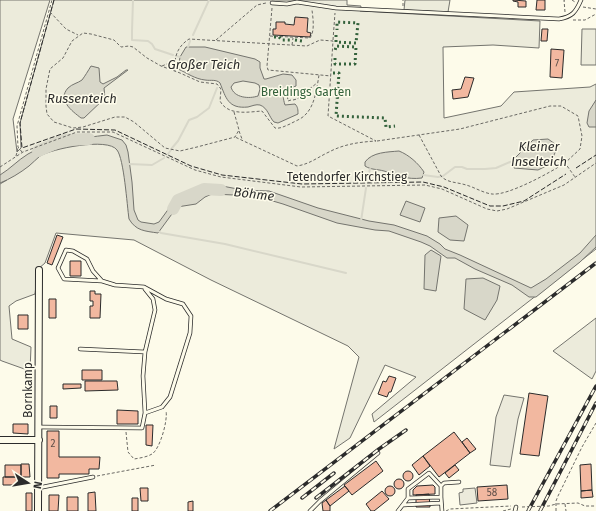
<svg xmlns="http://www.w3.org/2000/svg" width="596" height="511" font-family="'Fira Sans',sans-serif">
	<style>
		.green { fill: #ecebdb; stroke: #74746e }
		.parking { fill: #eceadb; stroke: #74746e }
		.water { fill: #d8d7c9; stroke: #74746e; fill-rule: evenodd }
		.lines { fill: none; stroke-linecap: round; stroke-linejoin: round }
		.stream { stroke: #d8d7c9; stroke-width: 2 }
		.river { stroke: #d8d7c9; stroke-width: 12 }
		.building { fill: #f2b8a0; stroke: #2b2b2b }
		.lane-casing { stroke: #2b2b2b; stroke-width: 4.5 }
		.street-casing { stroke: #2b2b2b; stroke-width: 8 }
		.path { stroke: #6a6964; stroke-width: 1; stroke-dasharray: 3 2; stroke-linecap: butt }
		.lane { stroke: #fdfbea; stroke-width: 3 }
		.street { stroke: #fdfbea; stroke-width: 6 }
		.rail-casing { stroke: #2b2b2b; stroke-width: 3.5 }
		.rail { stroke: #fdfbea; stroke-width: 2; stroke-dasharray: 6; stroke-linecap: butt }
		.hedge { stroke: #34623c; stroke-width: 3; stroke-dasharray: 2 3; stroke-linecap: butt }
		.fence { stroke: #2b2b2b; stroke-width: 1; stroke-dasharray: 5 2; stroke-linecap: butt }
		.labels { text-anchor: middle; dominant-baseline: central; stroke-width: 3; stroke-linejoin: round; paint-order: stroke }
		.number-label { font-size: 10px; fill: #5d4e48 }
		.park-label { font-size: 12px; fill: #34623c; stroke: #fdfbea }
		.street-label { font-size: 12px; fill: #2b2b2b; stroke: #fdfbea }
		.water-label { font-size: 13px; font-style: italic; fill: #2b2b2b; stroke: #fdfbea }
	</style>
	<rect width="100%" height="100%" fill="#fdfbea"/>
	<path class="green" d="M0,0H50L13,119L17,152L21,148L20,123L54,0H347V5L361,6L360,11L540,21L539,48L493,45L443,47L444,118L501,106L514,92L590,87L596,84V249L374,422L372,414L416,377L385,365L350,438L334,449L359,357L348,346L211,280L134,240L56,233L45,263L38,269L35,294L16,301L9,306L12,339L31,347L30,371L2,361L0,360V184L7,180L0,175Z
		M405,0H450L448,12L404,10Z
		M582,29H596V65H581Z
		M596,318V371L592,379L553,351Z"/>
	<path class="parking" d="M504,395L524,398L518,419L510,467L490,465L496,417Z
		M475,488L477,503L460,505L459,493L463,492V489Z"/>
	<path class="water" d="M186,47H205L255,59L260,62V68L264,79H266L283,74L292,75L296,80V86C284,91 281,92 285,105L295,104C298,107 298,110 298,114L278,123L274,122C269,117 268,108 260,105C256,104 252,106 248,107C228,109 226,98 220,83C216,79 211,81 205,80C195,79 187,73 178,69L180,57ZM243,81L255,83L259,85L260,89L258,96C249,99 234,98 231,87L234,83Z
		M91,66L99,68L100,82L103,84L117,77L126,70H128L104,88L105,98L84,118H81C72,111 57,100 68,88C72,84 78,83 82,80C85,76 88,71 91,66Z
		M596,100V127H589L587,123L589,111Z
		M107,135L122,140L126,145L128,152L132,182L134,210L138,220L141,222L154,224L159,222L175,200L189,197L207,188L222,186L243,190L269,191L318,208L369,221L394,225L427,236L440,244L445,249L460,255L531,288L546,279L580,253L596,235V247L580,262L536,297H529L512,285L475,269L455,258H447L430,246L421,242L389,231L375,230L337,223L283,204L256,196L212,194L205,197L196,204L177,207L158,233C145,231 136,231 129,219C127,205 124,159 117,150C108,137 51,149 40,156C36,159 33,163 29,166C20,173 10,179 0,183V175C10,169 18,160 28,154C49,141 83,138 107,135Z
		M548,139L558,146L550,164L538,170L514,168V159L533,140Z
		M399,151C409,155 418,163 424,172L422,178C406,180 398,175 384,171C377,169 371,170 365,166V162C372,152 388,152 399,151Z
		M406,201L425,208L420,222L400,215Z
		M456,216L468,225L464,241L450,240L438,232L439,218Z
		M431,250L441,256L436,291L424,289L425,255Z
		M483,278L500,286L497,300L485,320L464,309L466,279Z"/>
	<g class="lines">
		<path class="stream" d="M133,0L132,31V40L148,41L152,44L155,49L173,55
			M193,35L209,0
			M188,47L190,41
			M176,56L180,57
			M172,148L178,141L189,120L197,117L209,108L217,88
			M168,154L171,150
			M129,164L152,165L164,158
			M423,175L438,177L443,176L455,167H462L467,169H485L496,168L510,162H514
			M367,182L370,169
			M361,221L366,188
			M157,230L161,233L225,244L346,273"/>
		<path class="river" d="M38,151L63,140L89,139
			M173,209L178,200L204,189L221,190"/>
	</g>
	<path class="building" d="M513,0L526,1V7H518V2L513,1Z
		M537,0H545V10H536Z
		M295,17L308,18L307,32L311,33L310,37L273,35V29H276V22H285V24L294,25Z
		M542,29H548L547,41H541Z
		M551,49L564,50L562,78L550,77Z
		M465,77L474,78L468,97L453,99L452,90L461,89Z
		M57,235L63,237L52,265L47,263Z
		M70,261H81V276H70Z
		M90,291H95V294H101L100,318H90V306H93V301H90Z
		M49,299H56V318H49Z
		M18,315H28V329H18Z
		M82,370H102V380H82Z
		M389,376L396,378L391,392H389L387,397L378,394L383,381L386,382Z
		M85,381H117L118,390L85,391Z
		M63,384H81V388L63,389Z
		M529,393L548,396L539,456L520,454Z
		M50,406H57V418H50Z
		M117,410L138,411V424H117Z
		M13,424H28V434L13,433Z
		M146,425H153L152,446L146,445Z
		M47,431H59V457H100L99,469H89V474H59V478H47Z
		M454,432L470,453L439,477L423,456Z
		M467,438L476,449L470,453L462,442Z
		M423,456L430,466L419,475L412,465Z
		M376,461L383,471L352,495L344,485Z
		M21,464H29L30,477H21Z
		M591,464L592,490L581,491L580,465Z
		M5,465H21V477H5Z
		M455,465L459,470L449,478L445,473Z
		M403 476a5 5 0 1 1 10 0a5 5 0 1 1-10 0Z
		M3,477H19V485H3Z
		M394 484a5 5 0 1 1 10 0a5 5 0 1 1-10 0Z
		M433,485L435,487V494L413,495V490L417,486Z
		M507,485L508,499L478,501L477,487Z
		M345,486L349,491L330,506L326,500Z
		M385 491a5 5 0 1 1 10 0a5 5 0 1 1-10 0Z
		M140,488H148V501H141Z
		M592,490L593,497L581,498V491Z
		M382,491L389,499L374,511H371L366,504Z
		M95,492L96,511H88V493Z
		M26,493H32V511H26Z
		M429,494L430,507H416V495Z
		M49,495H59L58,511H49Z
		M67,497H78V511H67Z
		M132,498H138V511H132Z
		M326,500L330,506V511H323L322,503Z
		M193,501V511H188V502Z"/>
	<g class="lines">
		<defs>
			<path id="lane" d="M272,3L287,4L297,2L336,8L559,19C572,17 576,12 581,0
				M145,289L153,299L155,310L145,352L143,376L145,413
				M80,349L145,352
				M39,427L142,428L145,413L162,407L170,397L190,333L191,316L183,304L166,299L144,287L115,285L102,281L93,271L87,259L73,251L66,250L58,268L64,279L102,281
				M441,486L444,483L459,482
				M38,488L93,477
				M408,498V489L429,473L441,486V497
				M403,505L441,503
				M310,511L320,501L378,453
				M398,511L408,498L441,497L442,511
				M515,511L516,507"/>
			<path id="street" d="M0,440H39
				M38,511L39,270"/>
		</defs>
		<use href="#lane" class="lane-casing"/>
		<use href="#street" class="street-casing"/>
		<path class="path" d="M572,0L575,2
			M403,6V0
			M583,7L596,9
			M272,8L267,66L268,70L331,76
			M50,12L66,29L78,35
			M565,12L564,0H566
			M573,20H585L596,14
			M270,36L310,38C315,31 313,18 312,10
			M216,40L257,5L266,3
			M333,40L335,13
			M292,45L293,38
			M162,66L174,61
			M175,71C174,57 177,47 189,39L307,46L320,40L333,41L328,116L376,141C360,142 344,144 329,152C318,157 310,164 297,166L235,137
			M291,100L288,101L287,93L291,91L304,92
			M293,100L297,99L317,83
			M234,112L239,130L235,137L197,147L180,151L165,148L134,122L125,117H115L83,127L73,128L54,122L47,114L46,106V89L50,69L63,58L72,41L83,33L91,34L114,40L121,47L129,46L133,47L147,58L161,66L180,73L200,82L217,84L221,89L220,101C228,116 248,112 262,111L275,128C280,129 285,126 290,124C295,121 302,119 306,114C315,105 317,87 319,75
			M239,131L242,139
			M419,135L441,176C447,183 457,182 466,185C474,187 483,193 492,194C508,196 551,172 565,163L575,177
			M377,141L460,129L550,106H561L578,116L582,136L580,149L565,163
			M22,152L18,147L17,126L52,0
			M16,156L18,148
			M0,167L23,152L77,132H113L195,170L221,177L301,187L425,185L442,189L487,209L497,211L507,209L564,185L596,163
			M126,432L128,452L134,459C140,458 147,457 152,454C160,449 168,420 166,411
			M97,476L156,465
			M565,504L566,511
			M522,507L549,506L556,504L578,503L585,506H596
			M446,511L450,509L511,506
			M503,511L511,509
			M556,511V501L558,496L582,447L596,423"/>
		<use href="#lane" class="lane"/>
		<use href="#street" class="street"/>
		<defs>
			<path id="rail" d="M302,498L334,473
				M316,498L379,449L406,430
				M270,511L596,263
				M528,511L596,386
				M540,511L596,403"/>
		</defs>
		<use href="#rail" class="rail-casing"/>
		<use href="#rail" class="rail"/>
		<path class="hedge" d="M336,35V42L356,43L358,23L337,22V30
			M274,37H279L282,40H290
			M295,40L302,41L304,39
			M335,58V64H355L356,47L336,46L335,51
			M333,73H339L336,116L385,118L386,127L395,126"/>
		<path class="fence" d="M54,0L20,123L22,148L76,129L115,130L191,166L222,175L302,184L423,182L444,187L490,206H503L524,201L566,174
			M576,168L596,155"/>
	</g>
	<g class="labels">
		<g class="number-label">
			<text x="557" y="64">7</text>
			<text x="53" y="444">2</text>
			<text x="492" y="493">58</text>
		</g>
		<g class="park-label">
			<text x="306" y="92">Breidings Garten</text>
		</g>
		<g class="street-label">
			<text x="347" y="177">Tetendorfer Kirchstieg</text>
			<text transform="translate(28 390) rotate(-90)">Bornkamp</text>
		</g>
		<g class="water-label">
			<text x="204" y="64">Großer Teich</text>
			<text x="82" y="98">Russenteich</text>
			<text x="539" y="146">Kleiner<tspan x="539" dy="15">Inselteich</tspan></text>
			<text transform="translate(254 194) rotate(7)">Böhme</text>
		</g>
	</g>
	<g transform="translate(28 483) rotate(102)" stroke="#fdfbea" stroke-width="3" paint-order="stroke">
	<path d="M0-3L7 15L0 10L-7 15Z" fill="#2b2b2b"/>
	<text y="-6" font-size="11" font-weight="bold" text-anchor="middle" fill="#2b2b2b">N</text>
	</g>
</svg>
